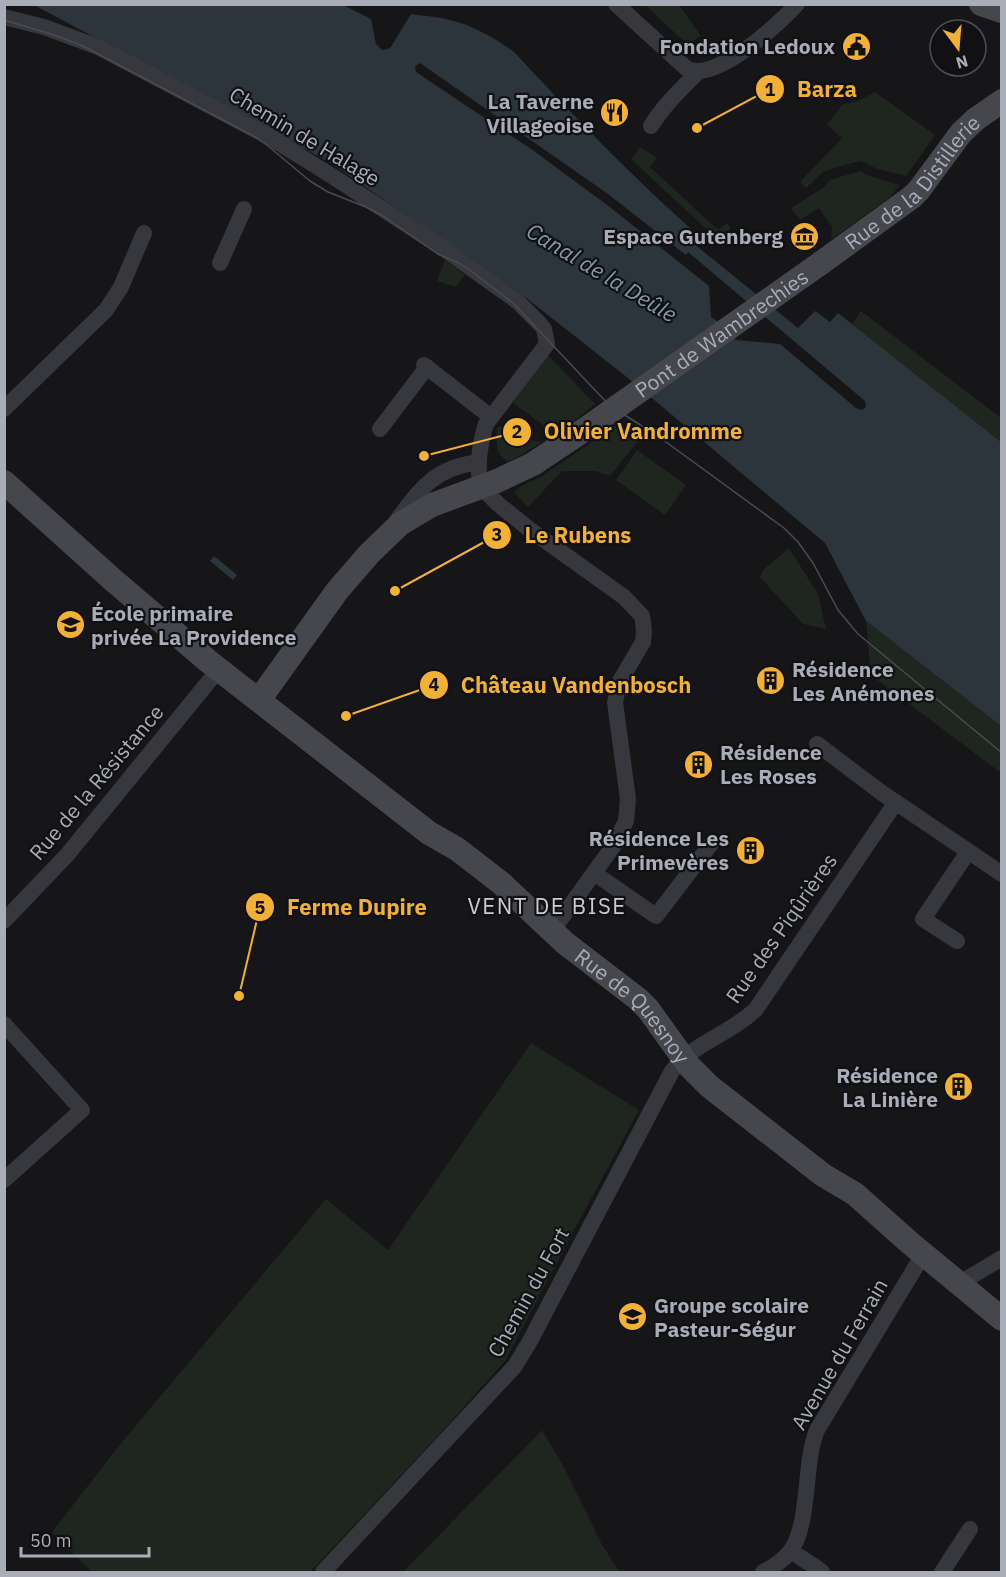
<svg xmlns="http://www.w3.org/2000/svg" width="1006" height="1577" font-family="'IBM Plex Sans',sans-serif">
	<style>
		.green { fill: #1e261f }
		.water { fill: #2c353c; fill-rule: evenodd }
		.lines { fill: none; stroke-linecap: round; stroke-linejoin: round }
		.street { stroke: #37383d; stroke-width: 16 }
		.secondary { stroke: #45474d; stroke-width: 24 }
		.tram { stroke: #4a4c52; stroke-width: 1.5 }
		.secondary-bridge { stroke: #45474d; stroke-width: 24 }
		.labels { text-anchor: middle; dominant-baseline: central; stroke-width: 4.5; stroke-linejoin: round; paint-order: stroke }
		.poi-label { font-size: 21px; font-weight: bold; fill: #a8adb8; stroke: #111113; text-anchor: end }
		.street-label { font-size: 21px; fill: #a8adb8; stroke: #111113 }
		.water-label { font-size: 22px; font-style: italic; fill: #7f9bb3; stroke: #111113 }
		.neighbourhood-label { font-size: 22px; letter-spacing: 1.5px; fill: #c9ccd4; stroke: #111113 }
		.leader { fill: none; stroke: #f2b134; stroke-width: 2 }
		.callout-dot { fill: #f2b134; stroke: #111113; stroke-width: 2 }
		.mark-label { font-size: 18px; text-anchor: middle; font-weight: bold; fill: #111 }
		.callout-label { font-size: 22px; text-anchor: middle; font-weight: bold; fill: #f2b134; stroke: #111113; stroke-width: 4.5; stroke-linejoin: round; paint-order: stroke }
	</style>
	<rect width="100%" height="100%" fill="#161618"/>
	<path class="green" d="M645,5H679L701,36L687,44Z
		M875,92L935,135L906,176L877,169L861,161L844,165L823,172L806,188L800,182L842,138L827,125L843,104L856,102Z
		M640,147L657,158L650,167L718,230L727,223L731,228L722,237L717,239L631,159Z
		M860,171L869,176L900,185L890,197L831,240L832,227L819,208L800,220L791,208L823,188L830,180Z
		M445,260L465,275L456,287L437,281Z
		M861,311L1001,418V442L852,324Z
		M539,356H549L595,404L557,435L513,403Z
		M618,424L637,442L610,476L596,471H562L528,507L514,492L523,485L541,477Z
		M503,426L523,439L543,442L512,460L506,461C494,450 497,442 497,427Z
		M637,450L686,485L665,515L616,480Z
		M789,548L818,594L826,629L803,624L760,577L764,569Z
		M866,621L1001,726V773L871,675Z
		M531,1043L639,1110L573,1232L505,1361L437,1437L310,1572H92L52,1532L122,1442L326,1199L388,1250Z
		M542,1430L565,1469L602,1545L620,1572H403Z"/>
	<path class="water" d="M34,5H343L371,19L376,44L382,50L388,49L391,47L411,14C425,16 440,17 454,21C476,27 496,39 514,52C574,116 634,179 699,236L694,244L798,328L815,311L830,322L838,313L1001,442V726L866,621L825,543L628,378L525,297L329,162ZM420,63L608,194L686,255L688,252L865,401L866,407L862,410L856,408L780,344L736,340L717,321L711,317L709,286L611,208L534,151L416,72L415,66Z
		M214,556L237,575L233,580L210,561Z"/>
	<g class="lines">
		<path class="street" d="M616,4L686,68C713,85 779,24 797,4
			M4,17L44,27L98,47L269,137L332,176L444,249L518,302L540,324L544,329L547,344L486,424C480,442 476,468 481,487L498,504L529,529L624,597L642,616L643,621L644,632L643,642L620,681L615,702L628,799L626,821L614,845L552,931
			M651,126C664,105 681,89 698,72
			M220,263L244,209
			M424,365L491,417
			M4,409L106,310L121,287L144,233
			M380,429L427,367
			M396,522C419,488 437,467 479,462
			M817,744L882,793L1002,874
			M594,873L656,916L711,844
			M4,921L67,855L219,669
			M957,941L923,919L968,852
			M4,1024L82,1110L4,1180
			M958,1284L1002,1258
			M791,1551L817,1568L822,1572
			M323,1572L515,1366L530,1341L672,1071C694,1042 731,1034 756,1009L896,802
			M763,1572C773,1567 782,1561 789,1553C811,1526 803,1463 817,1430L918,1263L925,1256
			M942,1572L970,1529"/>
		<g class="secondary">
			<path d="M981,4L1002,11"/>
			<path id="s1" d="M821,263L912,197L919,190L961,133L976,119L1002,101"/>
			<path id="s2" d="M4,482L113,580L208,661L429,833L457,849L501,883L565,943L638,999L648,1009L689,1066L709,1086L823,1175L855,1194L910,1243L1002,1319"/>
			<path d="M259,700L337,591L369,554L400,524L432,505L497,481L533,464L584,430"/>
		</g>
		<path class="tram" d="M4,20L54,35L83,46L257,138L268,146L310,181L328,192L366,207L383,216L438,254L459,263L471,271L513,303L610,406L655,434L784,528L798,542L813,563L838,610L858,634L1002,753"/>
		<path class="secondary-bridge" id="s3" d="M584,430L821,263"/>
	</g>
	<defs>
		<symbol id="civic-disc" viewBox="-11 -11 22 22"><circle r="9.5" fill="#f2b134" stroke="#111113"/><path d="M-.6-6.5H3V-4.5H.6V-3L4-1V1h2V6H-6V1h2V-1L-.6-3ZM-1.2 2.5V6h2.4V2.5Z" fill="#111"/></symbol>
		<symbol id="restaurant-disc" viewBox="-11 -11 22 22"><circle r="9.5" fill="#f2b134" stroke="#111113"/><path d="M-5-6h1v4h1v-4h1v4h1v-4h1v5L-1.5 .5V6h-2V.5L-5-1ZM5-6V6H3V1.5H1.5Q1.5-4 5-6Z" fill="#111"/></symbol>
		<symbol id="museum-disc" viewBox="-11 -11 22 22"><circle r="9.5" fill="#f2b134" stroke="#111113"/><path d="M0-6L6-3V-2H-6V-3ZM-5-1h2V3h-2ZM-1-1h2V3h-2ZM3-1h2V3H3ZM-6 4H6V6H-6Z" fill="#111"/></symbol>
		<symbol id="school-disc" viewBox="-11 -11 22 22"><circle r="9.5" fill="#f2b134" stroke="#111113"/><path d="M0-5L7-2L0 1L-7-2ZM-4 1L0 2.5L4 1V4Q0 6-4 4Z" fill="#111"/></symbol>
		<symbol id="building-disc" viewBox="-11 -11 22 22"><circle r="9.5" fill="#f2b134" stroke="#111113"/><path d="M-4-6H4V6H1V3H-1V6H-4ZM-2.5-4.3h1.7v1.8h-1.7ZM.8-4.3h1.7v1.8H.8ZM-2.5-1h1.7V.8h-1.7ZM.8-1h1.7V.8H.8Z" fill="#111"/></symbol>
	</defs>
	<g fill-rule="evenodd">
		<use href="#civic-disc" x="840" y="30" width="33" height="33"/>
		<use href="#restaurant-disc" x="598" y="96" width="33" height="33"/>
		<use href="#museum-disc" x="788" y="220" width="33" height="33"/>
		<use href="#school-disc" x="54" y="608" width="33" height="33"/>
		<use href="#building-disc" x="754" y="664" width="33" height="33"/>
		<use href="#building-disc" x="682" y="748" width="33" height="33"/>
		<use href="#building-disc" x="734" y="834" width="33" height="33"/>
		<use href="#building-disc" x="942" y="1070" width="33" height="33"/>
		<use href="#school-disc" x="616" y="1300" width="33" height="33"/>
	</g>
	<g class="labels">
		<g class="poi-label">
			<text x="835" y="46">Fondation Ledoux</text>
			<text x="594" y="101">La Taverne<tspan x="594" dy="24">Villageoise</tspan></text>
			<text x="783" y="236">Espace Gutenberg</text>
			<text x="91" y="613" text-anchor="start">École primaire<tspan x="91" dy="24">privée La Providence</tspan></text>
			<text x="792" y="669" text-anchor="start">Résidence<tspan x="792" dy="24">Les Anémones</tspan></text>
			<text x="720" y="752" text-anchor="start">Résidence<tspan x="720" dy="24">Les Roses</tspan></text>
			<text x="729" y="838">Résidence Les<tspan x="729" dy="24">Primevères</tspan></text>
			<text x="938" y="1075">Résidence<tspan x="938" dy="24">La Linière</tspan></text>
			<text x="654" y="1305" text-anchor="start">Groupe scolaire<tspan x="654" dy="24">Pasteur-Ségur</tspan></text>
		</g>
		<g class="street-label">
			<text transform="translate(305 136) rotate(31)">Chemin de Halage</text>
			<text stroke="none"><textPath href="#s1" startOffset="123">Rue de la Distillerie</textPath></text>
			<text stroke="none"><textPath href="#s3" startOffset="168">Pont de Wambrechies</textPath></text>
			<text transform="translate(96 782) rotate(-50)">Rue de la Résistance</text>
			<text transform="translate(781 928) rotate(-55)">Rue des Piqûrières</text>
			<text stroke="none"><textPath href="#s2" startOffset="820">Rue de Quesnoy</textPath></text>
			<text transform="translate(528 1292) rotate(-61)">Chemin du Fort</text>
			<text transform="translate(839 1354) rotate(-60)">Avenue du Ferrain</text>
		</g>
		<g class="water-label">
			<text transform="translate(602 272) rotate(31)">Canal de la Deûle</text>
		</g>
		<g class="neighbourhood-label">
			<text x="547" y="905">VENT DE BISE</text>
		</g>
	</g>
	<path class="leader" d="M697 128L770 89M424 456L517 432M395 591L497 535M346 716L434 685M239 996L260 907"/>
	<g class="callout-dot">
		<circle cx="697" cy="128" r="6"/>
		<circle cx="424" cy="456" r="6"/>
		<circle cx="395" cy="591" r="6"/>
		<circle cx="346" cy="716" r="6"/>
		<circle cx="239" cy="996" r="6"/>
		<circle cx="770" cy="89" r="15"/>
		<circle cx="517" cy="432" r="15"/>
		<circle cx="497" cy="535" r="15"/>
		<circle cx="434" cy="685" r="15"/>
		<circle cx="260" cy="907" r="15"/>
	</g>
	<g class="mark-label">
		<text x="770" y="96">1</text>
		<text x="517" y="438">2</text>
		<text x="497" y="541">3</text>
		<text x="434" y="691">4</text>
		<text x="260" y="914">5</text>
	</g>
	<g class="callout-label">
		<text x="827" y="97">Barza</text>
		<text x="643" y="439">Olivier Vandromme</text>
		<text x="578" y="543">Le Rubens</text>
		<text x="576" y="693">Château Vandenbosch</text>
		<text x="357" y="915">Ferme Dupire</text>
	</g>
	<rect width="1006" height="1577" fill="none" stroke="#a8adb8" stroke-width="12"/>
	<g transform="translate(958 48) rotate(164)"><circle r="28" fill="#111113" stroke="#4d4f55" stroke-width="1.5"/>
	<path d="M0-4.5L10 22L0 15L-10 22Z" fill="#f2b134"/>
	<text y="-9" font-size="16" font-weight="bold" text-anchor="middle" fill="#a8adb8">N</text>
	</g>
	<path d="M21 1547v9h128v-9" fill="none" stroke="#a8adb8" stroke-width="3"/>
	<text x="30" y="1547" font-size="18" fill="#a8adb8" stroke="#111113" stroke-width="4.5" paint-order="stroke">50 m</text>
</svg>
